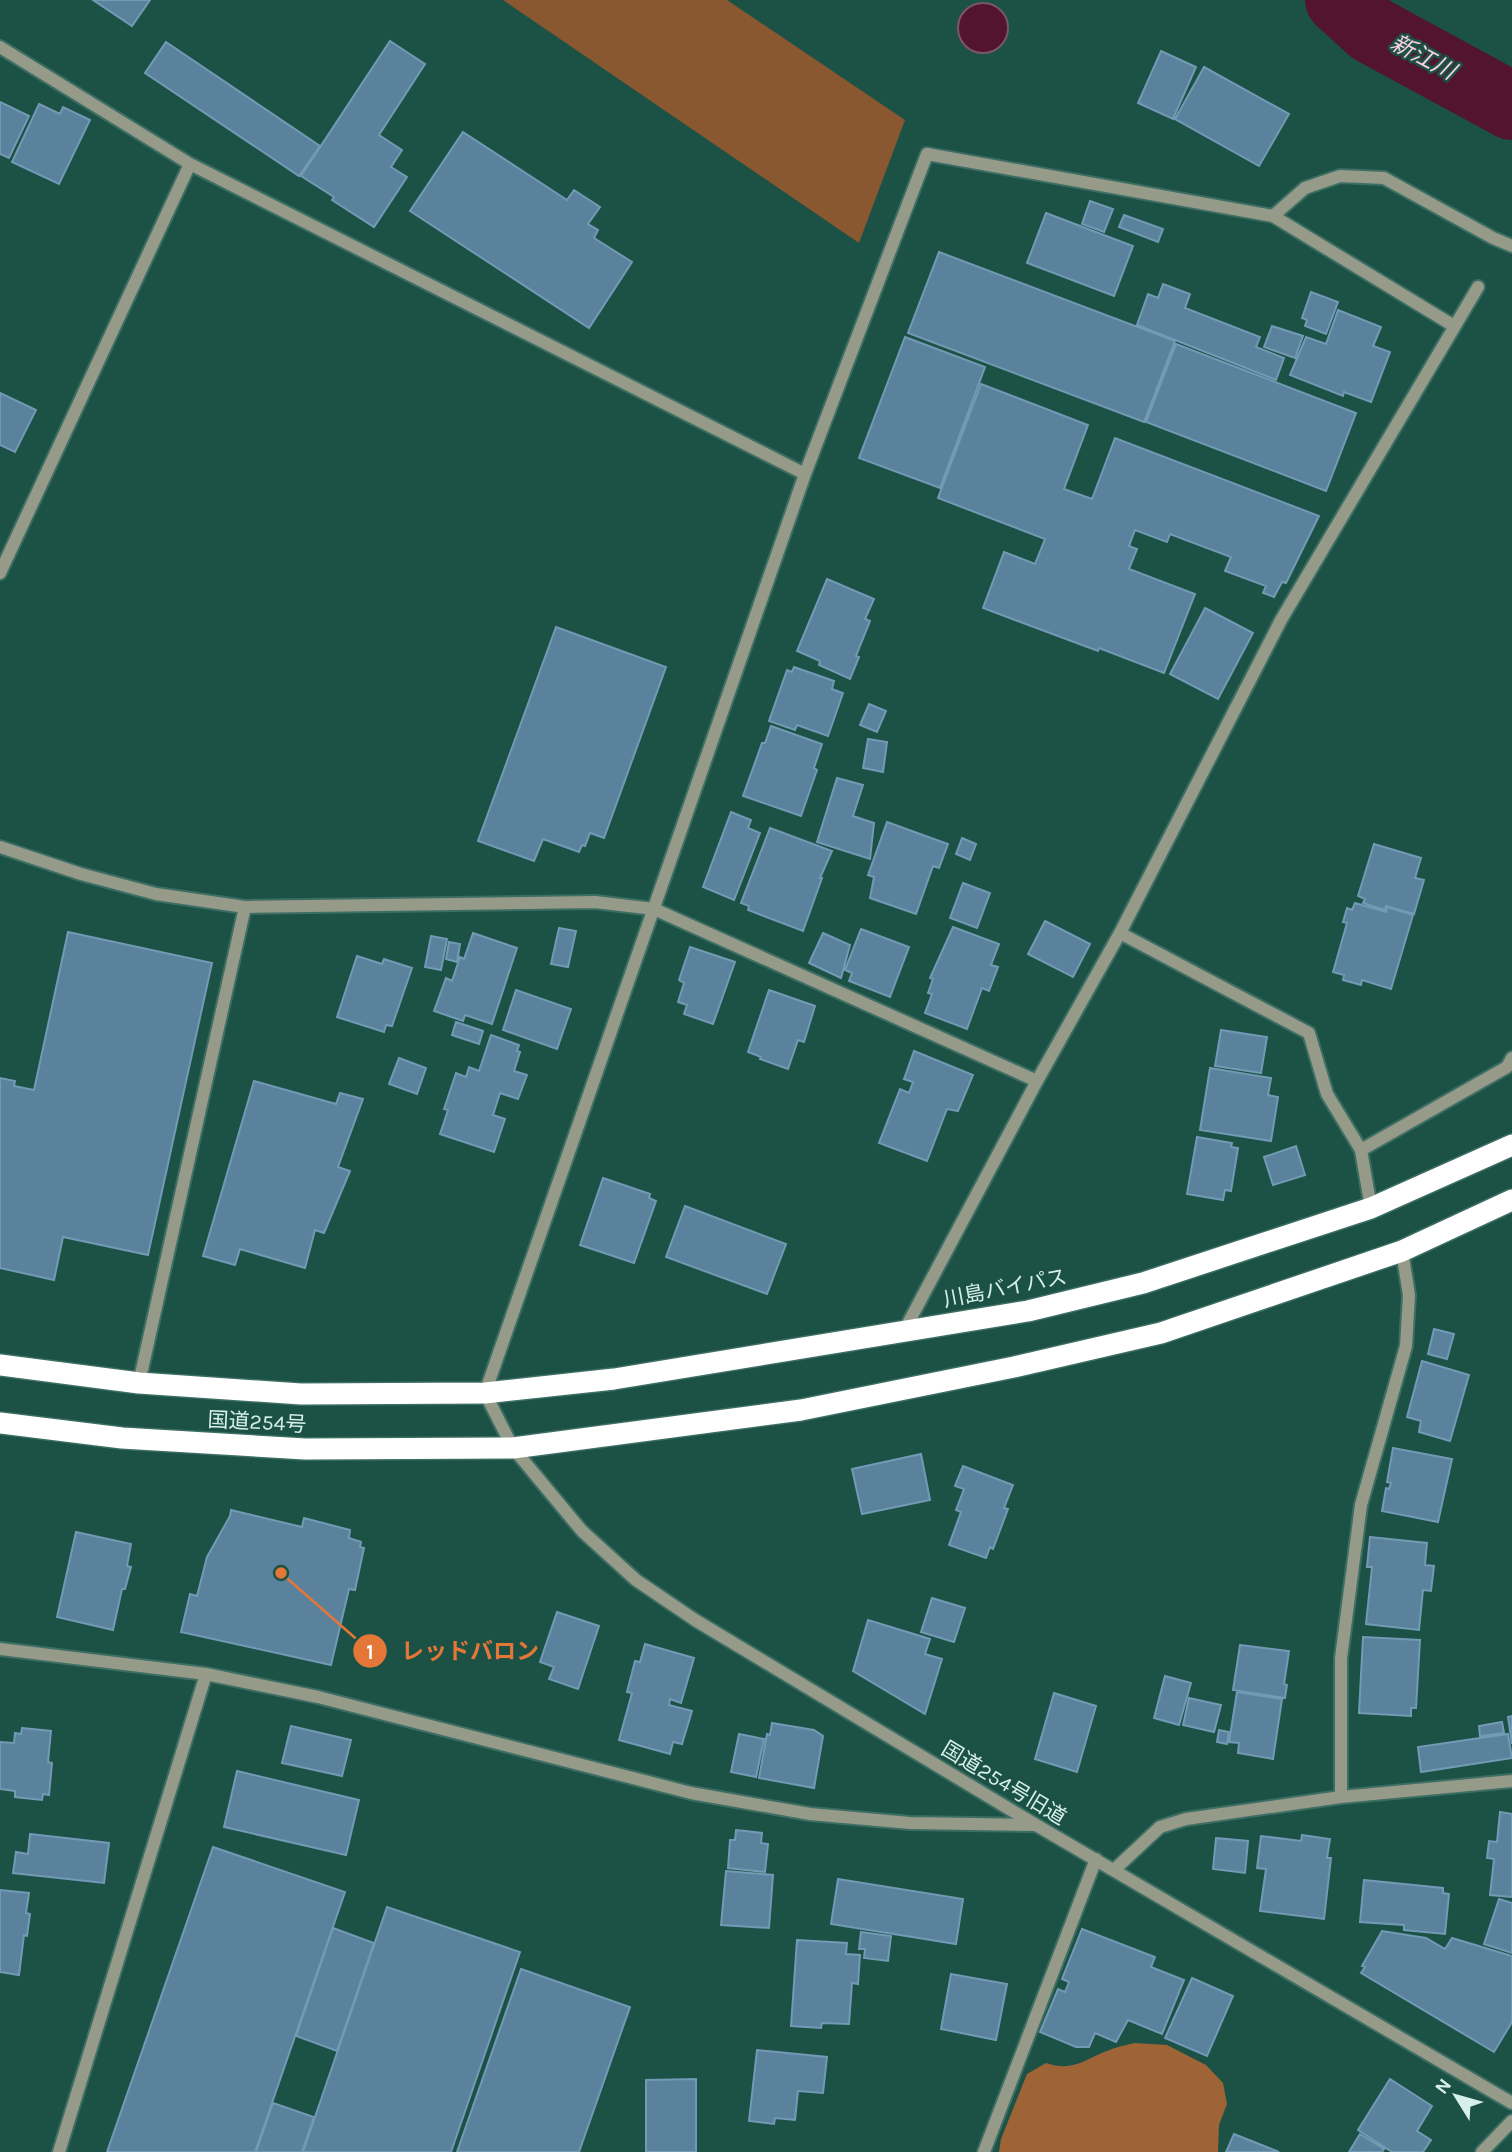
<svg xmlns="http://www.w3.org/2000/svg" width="1512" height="2152" font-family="Karla,'Noto Sans JP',sans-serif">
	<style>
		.green { fill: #895730 }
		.forest { fill: #9e6436 }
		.water { fill: #52142f; stroke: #7a5667; stroke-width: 2 }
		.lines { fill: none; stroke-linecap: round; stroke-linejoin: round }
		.river { stroke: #52142f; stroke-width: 68 }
		.building { fill: #5b829c; stroke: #729ab5; stroke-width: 2 }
		.minor-casing { stroke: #3d6e63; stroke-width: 16 }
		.highway-casing { stroke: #3d6e63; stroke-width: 24 }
		.minor { stroke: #969a88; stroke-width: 12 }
		.highway { stroke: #fff; stroke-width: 21 }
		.labels { text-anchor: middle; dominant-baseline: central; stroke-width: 5; stroke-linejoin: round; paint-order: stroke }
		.street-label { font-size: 21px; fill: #d6f0e9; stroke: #1c5146 }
		.water-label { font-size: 23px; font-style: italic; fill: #fbd1de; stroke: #1c5146 }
		.leader { fill: none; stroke: #e47738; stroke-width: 2.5 }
		.callout-dot { fill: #e47738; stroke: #1c5146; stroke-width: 2.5 }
		.mark-label { font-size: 21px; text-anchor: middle; font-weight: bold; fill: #fff }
		.callout-label { font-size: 23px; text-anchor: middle; font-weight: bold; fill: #e47738; stroke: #1c5146; stroke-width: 5; stroke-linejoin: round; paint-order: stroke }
	</style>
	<rect width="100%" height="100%" fill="#1c5146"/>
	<path class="green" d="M503,0H727L905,120L859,243Z"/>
	<path class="forest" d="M1135,2043L1167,2045L1206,2065L1223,2083L1227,2104L1219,2125L1218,2152H999L1001,2139L1027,2074L1046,2063C1073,2072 1083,2060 1107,2051C1116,2047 1126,2045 1135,2043Z"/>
	<path class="water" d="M958 28a25 25 0 1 1 50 0a25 25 0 1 1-50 0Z"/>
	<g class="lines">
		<path class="river" d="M1339,0L1372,30L1512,106"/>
	</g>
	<path class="building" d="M93,0H150L132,26Z
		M390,41L425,64L379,135L402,150L391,167L407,177L374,227L332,200L334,197L301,176Z
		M166,42L320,146L299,176L145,73Z
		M1161,51L1196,67L1173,119L1138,103Z
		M1204,67L1289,114L1259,166L1175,119Z
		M0,102L29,116L9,158L0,154Z
		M39,104L60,114L63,107L90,120L59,184L12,162Z
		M463,132L567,200L574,190L600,207L588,224L598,230L594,238L632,262L589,328L410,211Z
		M1090,201L1113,209L1104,232L1082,224Z
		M1046,213L1133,246L1114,296L1027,263Z
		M1124,215L1163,229L1158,242L1119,227Z
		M939,252L1175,341L1144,422L908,333Z
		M1163,284L1190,294L1185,308L1260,337L1256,347L1284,358L1276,380L1137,325L1148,294L1158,298Z
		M1311,292L1338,302L1326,334L1305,326L1307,320L1302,318Z
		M1338,310L1381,327L1373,346L1390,352L1371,402L1344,392L1343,396L1290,375L1306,337L1326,344Z
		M1272,326L1303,336L1295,358L1264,347Z
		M905,337L985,367L940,488L859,458Z
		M1176,344L1356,413L1326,491L1146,422Z
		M981,384L1088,425L1064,489L1092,499L1115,438L1319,516L1286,583L1282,582L1274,597L1263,593L1266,586L1225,571L1231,557L1170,534L1167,542L1135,530L1129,546L1137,549L1129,569L1195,594L1164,673L1099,648L1098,651L983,608L1004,552L1035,564L1045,539L938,498Z
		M0,393L36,410L15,452L0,445Z
		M827,579L874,599L865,619L870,621L856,656L859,657L850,679L819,665L820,661L797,651Z
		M1205,608L1253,633L1218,699L1170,674Z
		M556,627L666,667L604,838L590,833L585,846L582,845L579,852L543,839L534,861L478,841Z
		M794,667L834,681L832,689L843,693L828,736L797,725L795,730L769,721L787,670L792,672Z
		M869,704L886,711L877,732L860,725Z
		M771,726L822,744L814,768L817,770L801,816L743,796L762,743H765Z
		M868,739L887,742L883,772L863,768Z
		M837,778L863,785L853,816L874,823L870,859L817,842Z
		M731,812L751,820L748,828L760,833L734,900L703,887Z
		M887,822L948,844L939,868L933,866L916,914L870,898L874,877L868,875Z
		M770,828L832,851L820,878H822L803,931L748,910L749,906L741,903Z
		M962,838L976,844L970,860L956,854Z
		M1374,844L1421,858L1415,878L1424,880L1414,914L1386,906L1385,910L1363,903L1365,899L1358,896Z
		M963,883L990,893L977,928L950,918Z
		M1355,903L1386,912L1387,907L1413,915L1391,989L1362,980L1361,985L1343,980L1344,975L1333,972L1347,923L1343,922L1347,908L1352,910Z
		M1045,921L1090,944L1073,977L1028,954Z
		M953,927L999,944L991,965L998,967L989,991L982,988L967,1029L925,1013L932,994L928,993L933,979L930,978Z
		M559,928L576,931L568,967L551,964Z
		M861,929L909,947L890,997L849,981L852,973L845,970Z
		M68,932L212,963L148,1255L63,1237L54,1280L0,1268V1078L15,1081L14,1086L34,1090Z
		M473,933L517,948L492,1024L465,1015L463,1021L434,1011L446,978L452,981L460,957L464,959Z
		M823,933L850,945L841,978L809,963Z
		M431,936L447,939L441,970L425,967Z
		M449,942L460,944L457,962L446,959Z
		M690,947L735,962L713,1024L684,1014L687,1005L678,1002L684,983L679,980Z
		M357,956L382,964L384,959L412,968L392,1026L386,1025L384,1032L337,1017Z
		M516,990L571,1009L557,1049L503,1030Z
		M769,990L815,1006L804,1042L798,1040L788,1069L760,1059L761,1057L748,1052Z
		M456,1022L483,1031L479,1044L452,1035Z
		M1221,1030L1267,1037L1261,1073L1215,1066Z
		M491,1035L519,1045L517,1051L520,1052L514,1071L527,1075L518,1099L500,1093L493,1115L505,1119L494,1152L440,1134L448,1110L444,1109L456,1073L466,1077L469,1067L479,1071Z
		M914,1051L973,1075L958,1111L947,1109L927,1161L879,1143L900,1089L909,1093L913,1082L904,1079Z
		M399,1058L426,1068L417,1094L389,1084Z
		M1210,1068L1271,1078L1268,1095L1278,1097L1271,1141L1200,1130Z
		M254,1081L336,1104L340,1093L363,1099L338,1167L350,1171L324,1233L315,1230L305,1268L240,1249L235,1265L203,1256Z
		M1197,1137L1232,1143L1231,1147L1238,1148L1231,1191L1225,1190L1223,1200L1187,1194Z
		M1296,1146L1305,1175L1273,1185L1264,1157Z
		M603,1178L650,1194L649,1198L656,1201L634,1263L580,1245Z
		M685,1206L786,1244L767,1294L666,1257Z
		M1434,1329L1454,1334L1447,1359L1428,1354Z
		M1422,1361L1469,1375L1450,1441L1419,1432L1421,1421L1407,1417Z
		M1393,1448L1452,1459L1438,1522L1382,1511L1386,1488L1389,1489L1391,1483L1387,1482Z
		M921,1454L930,1500L862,1514L852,1469Z
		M963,1466L1013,1485L1004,1508L1008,1509L993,1549L990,1547L986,1558L949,1545L961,1512L956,1510L964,1489L955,1486Z
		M231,1510L302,1527L304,1518L350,1530L349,1538L361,1542L360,1547L364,1548L355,1590L349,1589L331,1665L181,1632L190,1594L197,1596L207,1557L230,1516Z
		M76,1532L131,1544L127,1566L131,1567L125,1589H122L113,1630L57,1617Z
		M1370,1537L1427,1543L1425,1565L1434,1566L1431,1591L1423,1590L1419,1630L1366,1624L1372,1567H1367Z
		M932,1598L965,1608L954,1642L921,1632Z
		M557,1612L599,1626L578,1689L549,1679L554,1667L540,1662Z
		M868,1620L930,1639L925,1654L942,1659L925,1714L853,1671Z
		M1363,1637L1420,1640L1416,1708H1411V1716L1359,1713Z
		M645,1644L694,1658L681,1703L670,1699L669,1705L692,1711L682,1744L673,1742L670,1754L619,1740L632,1693L627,1692L635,1661L640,1662Z
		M1240,1645L1289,1651L1284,1684L1287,1685L1285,1698L1233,1690Z
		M1165,1676L1191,1683L1179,1725L1154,1718Z
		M1237,1692L1282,1699L1273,1759L1238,1753L1239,1743L1229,1742Z
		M1054,1693L1096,1706L1077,1772L1035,1759Z
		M1189,1698L1221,1705L1214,1732L1183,1725Z
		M1512,1716V1744L1508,1717Z
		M1502,1722L1504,1733L1480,1736L1479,1726Z
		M772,1723L814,1730L823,1736L814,1788L759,1778L767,1734L770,1735Z
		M291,1726L351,1740L342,1776L282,1763Z
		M22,1728L51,1731L48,1762L52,1763L49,1795L43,1794L42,1800L15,1797V1791L0,1789V1742L14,1743L15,1733L21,1734Z
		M1219,1730L1229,1732L1227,1744L1217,1742Z
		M739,1734L764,1739L756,1777L731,1772Z
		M1508,1734L1512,1758L1421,1772L1418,1747Z
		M237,1771L359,1800L346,1855L224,1827Z
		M1500,1812L1512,1814V1897L1490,1895L1494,1859L1487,1858L1489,1841L1497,1842Z
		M736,1830L762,1833L761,1843L768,1844L765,1872L728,1868L730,1840H735Z
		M30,1834L109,1843L104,1883L13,1873L16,1852L28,1854Z
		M1302,1835L1330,1839L1327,1858H1331L1324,1919L1260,1911L1266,1869L1257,1868L1261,1836L1301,1841Z
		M1216,1838L1248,1841L1245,1873L1213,1869Z
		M213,1847L345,1892L255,2152H107Z
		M726,1871L773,1875L769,1928L721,1925Z
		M838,1879L963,1899L956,1944L831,1924Z
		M1364,1880L1443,1888V1893L1449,1894L1445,1934L1404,1930V1925L1360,1922Z
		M0,1890L29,1893L26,1913L30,1914L27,1936L24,1935L19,1975L0,1972Z
		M1499,1899L1512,1903V1953L1484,1944Z
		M387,1907L520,1952L451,2152H303Z
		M333,1928L374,1943L337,2051L296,2036Z
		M1082,1929L1155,1957L1151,1967L1184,1980L1162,2034L1128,2020L1116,2042L1095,2033L1089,2047H1076L1040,2032L1058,1989L1065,1992L1069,1982L1062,1979Z
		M1382,1931L1426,1938L1445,1949L1452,1938L1512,1956V2022L1494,2052L1361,1973L1365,1967L1362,1966Z
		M861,1932L891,1936L888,1961L864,1958L865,1949H859Z
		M797,1940L847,1943L846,1954L860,1955L858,1984L852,1983L849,2024L822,2023L821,2028L791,2026Z
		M521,1969L630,2007L579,2152H457Z
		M951,1974L1007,1984L996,2040L941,2029Z
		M1192,1978L1233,1996L1207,2056L1165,2038Z
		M757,2050L827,2057L823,2093L798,2091L795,2120L775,2118L774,2124L749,2121Z
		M696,2079V2152H646V2080Z
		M1390,2079L1432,2106L1417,2131L1431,2140L1423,2152H1392L1358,2130Z
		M273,2103L314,2117L302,2152H256Z
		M1234,2134L1279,2152H1226Z
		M1360,2134L1384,2149L1382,2152H1349Z"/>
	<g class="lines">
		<defs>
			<path id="minor" d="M0,47L190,164L805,474
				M1273,216L1305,188L1340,176L1384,178L1493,238L1512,246
				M1454,326L1273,216L927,154L805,474L485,1393L513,1448L582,1531L636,1580L695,1620L1036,1825L1512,2103
				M0,573L190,164
				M0,847L81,874L156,894L245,907L595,902L654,909L1037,1081
				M1120,933L1309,1033L1327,1094L1361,1150L1371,1208
				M1361,1150L1507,1067L1512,1058
				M904,1331L1037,1081L1120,933L1281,620L1478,287
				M139,1383L245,907
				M0,1649L206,1674L318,1697L691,1793L810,1814L910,1823L1035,1825
				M1341,1797V1658L1361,1505L1406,1346L1409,1295L1402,1251
				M1114,1870L1160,1827L1186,1819L1341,1797L1512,1781
				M59,2152L206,1674
				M984,2152L1096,1859
				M1482,2152L1512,2121"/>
			<path id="highway" d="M0,1365L139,1383L301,1394L485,1393L614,1379L1028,1311L1143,1283L1371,1208L1512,1145
				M0,1423L122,1438L305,1449L513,1448L801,1410L1014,1367L1161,1333L1402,1251L1512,1200"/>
		</defs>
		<use href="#minor" class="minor-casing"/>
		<use href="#highway" class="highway-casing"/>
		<use href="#minor" class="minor"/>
		<use href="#highway" class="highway"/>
	</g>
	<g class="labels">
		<g class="street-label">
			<text transform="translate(1005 1288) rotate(-11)">川島バイパス</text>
			<text transform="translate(257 1422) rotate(3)">国道254号</text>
			<text transform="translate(1004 1783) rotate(31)">国道254号旧道</text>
		</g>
		<g class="water-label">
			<text transform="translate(1423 57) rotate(28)">新江川</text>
		</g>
	</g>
	<path class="leader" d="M281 1573L370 1651"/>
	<g class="callout-dot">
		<circle cx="281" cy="1573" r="7"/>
		<circle cx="370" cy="1651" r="18"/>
	</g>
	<g class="mark-label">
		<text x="370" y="1659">1</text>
	</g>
	<g class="callout-label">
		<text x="470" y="1659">レッドバロン</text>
	</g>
	<g transform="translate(1456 2096) rotate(307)" stroke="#1c5146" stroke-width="5" paint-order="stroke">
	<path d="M0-5L12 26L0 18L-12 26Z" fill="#d6f0e9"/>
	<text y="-10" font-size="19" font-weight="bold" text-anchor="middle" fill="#d6f0e9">N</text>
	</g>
</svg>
